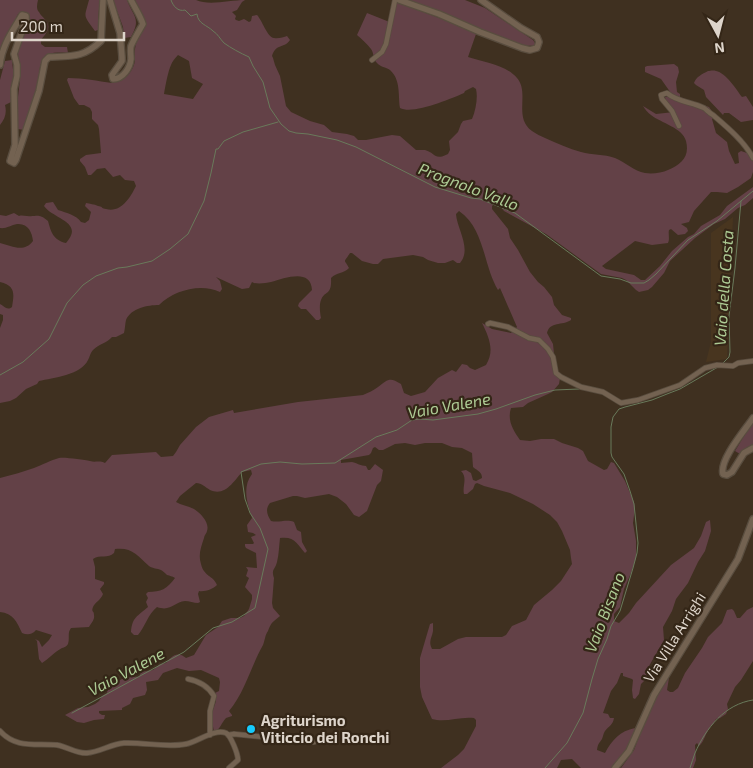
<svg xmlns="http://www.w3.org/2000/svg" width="753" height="768" font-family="'Exo 2',sans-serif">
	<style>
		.built { fill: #48351f }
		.green { fill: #634147; fill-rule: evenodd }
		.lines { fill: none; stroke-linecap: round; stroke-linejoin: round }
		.stream { stroke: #697a5b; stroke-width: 1 }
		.minor-casing { stroke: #594d3f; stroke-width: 6 }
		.tertiary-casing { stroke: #594d3f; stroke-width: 8 }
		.minor { stroke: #736251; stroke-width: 4.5 }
		.tertiary { stroke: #736251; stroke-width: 5.5 }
		.poi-dot { fill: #16cafb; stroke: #342617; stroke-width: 2 }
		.labels { text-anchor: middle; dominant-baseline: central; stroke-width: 4.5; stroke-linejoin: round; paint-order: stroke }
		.street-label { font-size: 15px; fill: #ded5cb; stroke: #342617 }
		.poi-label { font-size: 15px; font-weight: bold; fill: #ded5cb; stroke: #342617; text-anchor: start }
		.water-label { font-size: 16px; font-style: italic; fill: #adcb94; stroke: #342617 }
	</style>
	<rect width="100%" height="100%" fill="#3f3020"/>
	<path class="built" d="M733,217L727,359L706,362L711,342V233Z"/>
	<path class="green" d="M0,0H38C37,4 36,9 39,12C42,18 50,21 48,29C47,33 43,37 41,40V44L45,47H67L68,53C61,53 51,51 46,56C37,64 40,79 37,90C34,103 28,117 24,130L18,129V97L20,79L18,54V50L29,22V15L24,12L18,14L11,29L5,38L0,51Z
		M89,0H100L98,18V30L95,31C83,14 84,19 89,0Z
		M113,0H127C134,18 141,18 131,37L124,38L123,27Z
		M135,0H196C209,6 230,0 245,0L242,2L237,10L232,12L236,16L235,19L236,20L239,21L244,19L249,22L251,21L252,16L257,15C262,20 267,37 274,38C278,39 284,37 287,36L290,40C284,49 276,43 272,56L273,58L275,65L280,76L286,106L291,112L310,121L324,125L332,132L347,134L354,136L358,140H366L392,135L400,136L416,150C418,150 423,150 425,150C436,153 434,161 448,154L450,150L449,141L458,132L461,124L463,121L472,119C476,110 478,97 476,89L473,87L465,91L464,93C450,99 413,115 400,108C398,95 401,80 390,70C386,67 380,67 377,63C373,59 374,53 371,49C367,44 362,39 357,35L367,13L392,23L394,1L455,24L476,34L468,57C484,62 506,65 517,78C530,93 513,117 532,131C536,134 541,136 545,138C557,143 569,149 581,152C592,155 604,154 615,158C625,162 634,171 645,173C652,174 662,173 668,170C681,164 690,157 686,141C683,128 661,123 651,115C648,113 645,109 643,106L656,114L674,112L666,101L665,97L673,96L661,79L645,72V67L647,66L674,64L678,67L679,72L676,82L677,92L680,94V97L709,107L715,116L712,119L716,133L727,142L729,151L735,164L739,163L738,153L741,151L747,153L753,160V172L751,178L738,187L727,193L717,192H711L694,211L689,222L681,224L687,228L688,231L685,234L678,235L671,229L669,230C668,234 670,239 668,243L652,245L635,241L602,266L606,269L634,275L641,280H645L660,266L672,251L688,237L694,234L701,226L720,215L727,206L753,187V198L745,205L738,208L725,219L714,224L695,238L670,261L664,273L652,287L648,290L639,292L636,290L626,280L622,278L601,274L546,234L504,211L501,207L494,204L492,206V209L508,229L510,238L518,250L530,272L538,282L544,287L552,297L554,305L562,315L571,318V320C562,326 550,321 547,333L553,344L554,354L553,361L560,378L559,384L552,392L548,394L528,403L523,407L511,408C507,420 513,430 520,440L530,441L541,439H554L562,443L578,448L583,451L588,461L604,470L607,469L611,462L614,463L625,481L634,502L635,508L633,523L636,541V558L631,573L624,589L620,607L614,614V621L619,623L629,613L636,603L671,565L694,548L701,536L706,522L710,520L711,531L705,551L698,562L688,583L676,599L672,611L663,627L664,640L649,666L647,678L641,684L639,694L635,699L633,698L632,690L633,680L632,679L623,676V673H621L617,683L611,691L603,713L608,714L610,718H614C613,725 609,726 605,731C603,734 603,737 602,739C599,744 598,743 597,750L605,753C612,740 620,731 635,728L629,747L613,768H581L572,759L561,760L557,768H441L458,755L464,749L476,726V720L474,718C460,716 446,723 432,719L422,697L420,687V658L430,624L433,623C433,626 433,628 433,631C432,638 428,641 432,649H440L458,639L466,637H502L506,635L512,626L526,620L534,605L552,590L561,581L572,564L571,558L570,550L562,531L557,522L550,515L533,504L510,493L484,486L477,483L475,484L473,489L467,494H464C462,486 468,478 461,471L466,470L471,473L473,480L476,481L482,478C482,472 478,471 473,467L472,453L462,448L452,447L442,443H425L415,445L405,443L395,444L383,450H379L375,447L373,448L371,453L369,455L341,460V463C344,463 348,462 352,462C357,463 361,466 366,466L368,470H370L375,464L383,470L381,481L377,485L367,511L359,517L354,515L346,504L337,497L329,494L305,498L297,496H293L270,503C265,509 267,515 271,521C279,523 286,519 294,522L297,530L301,532L302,542L307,551L305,553C297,544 295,536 280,538C279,546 279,554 277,562C275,570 271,569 274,578L272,603L273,608L280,616C278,618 276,619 274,621C271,623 269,628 268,631C265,635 265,640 263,645C251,666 245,692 229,711L232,715V716L226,718C221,723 221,729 214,732L212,721L213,710L216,701L215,693L219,691L220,682L219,678L201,670L189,671L177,668L163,673L158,680L146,682L147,690L145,695L133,698L130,704L122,708V710L99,711V713L102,715H105L104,719L94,720L84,723L77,722L65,715L78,708L88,707L95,704L99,701L102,696L107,693L108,687C118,680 127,676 139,677L141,672L153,670L160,664L166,663C169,659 175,653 180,655C183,655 184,657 186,658L194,655L206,635L218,627L222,621L231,618H240L244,616L249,609L252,599V595L245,587L249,578L246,576L248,570L246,567L257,568L256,553L246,548L245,546V544H253L254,543L251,537L256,535L253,533L248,532L247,525L252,518C247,503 242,487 252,474L251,470L242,472C234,481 225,497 210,490C205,487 202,483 196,483L180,496L176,502C181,505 188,506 194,509C200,513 210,522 207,531C207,533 204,535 204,538C201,547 198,555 201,564C204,577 213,575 217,585C213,589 205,592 199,591L198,594L200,602L198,603C194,603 189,601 185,601C174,602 171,612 157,607C148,614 145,627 138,635H134L131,632C132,617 138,616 148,607L146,602L148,598L146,594L148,592C161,592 167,589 175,578C172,576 170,576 167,575C165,573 163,571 161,570C157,568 153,569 149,566C137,555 132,547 115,549L114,553C108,559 100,554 93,559L95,567V579L104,582V584L100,589L103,594C101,600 95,602 93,607C91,613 94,610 94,615C95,620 91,623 89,627L71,628C67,633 70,638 68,644C66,647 65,647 62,648C54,652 49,659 42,663L39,659L37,641L35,639L39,641L42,647L49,640L52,635L36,630C32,635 27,635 22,633C17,622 13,613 0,612V478C11,475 23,472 34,468C42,465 51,460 59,458C65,457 84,460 90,461C95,463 99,460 105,463L112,455L156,452L161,457L173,456L176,452L180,445L196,427L209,417L233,410L234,413L298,402L363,395C368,393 374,390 378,387C388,379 390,377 401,384L404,393L411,396L425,392L438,378L452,370L456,372L462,364L467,365L470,368L475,370L486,365C495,351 489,337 482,323L492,329L511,333L517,327L500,288L498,290C483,265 485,229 459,211L456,214C457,229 472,249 460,263H457L453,260L445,263H438L428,260L423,257L413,255L383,259L378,264H373L362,261L352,253H350C343,264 344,258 349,268C343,274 337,272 331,278C332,296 325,290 321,300C319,305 320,313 321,318L319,320H316L306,309H301L298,306L299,303L312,290C311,268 285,278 271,282C266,283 260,284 254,283L252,282L249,288L242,289L216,277L220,281L222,289L220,292C201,283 174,290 159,305C148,305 131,308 126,320C125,324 125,329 124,333L116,337H112C107,343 99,344 93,350C90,353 90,357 88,360C81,375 53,378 39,381L37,384L26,389L16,398L10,401L0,403V328L3,320V315L0,314V304C4,306 7,311 12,307C14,294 16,286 0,282V243C12,246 24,253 33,241C32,232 28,223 17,224C11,225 6,229 0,228V215L6,216L14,213L19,216C22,215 24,216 27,216C38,217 38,213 48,221C51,232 53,240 66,243C85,222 53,219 44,206L46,203L53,202L58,210C67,213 76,215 81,222L85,223L89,220L91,212L85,206L86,203C90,204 94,204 98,206C106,208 98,207 106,209C121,213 130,198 136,186L134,181L125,180L120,175L113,177L105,168L97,169L91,175H88L85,167L80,161V159L86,155L101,153L99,129L98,125L92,119V112L90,108L84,105H79L74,98L67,80L68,78C83,78 98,81 112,83L113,81C124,82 133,72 135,61C135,57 134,53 135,49C136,38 146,30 143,18C142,12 137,6 135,0ZM178,55L189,61L192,78L203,84L193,99L164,94C165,88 168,71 171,65C172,62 175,58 178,55Z
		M409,0H465L485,8L533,40L535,43V45C520,51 472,24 456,18C440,11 424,6 409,0Z
		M12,60L14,79L11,102L5,105C7,113 5,119 0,125V80L5,61Z
		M708,71C710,71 713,70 716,71C726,73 736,89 742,97L746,96L753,107V120L741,122L729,113H724L723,115L706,97L704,90L696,85L694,83C696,77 702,74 708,71Z
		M753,421V445L740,454L735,451Z
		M753,607V661L741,680L735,687L727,704L728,709L726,714L720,718L716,719C715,722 713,724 711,726C705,733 705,741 699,746L697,743L695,745L696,760L693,768H621L634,750L652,703L669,678L667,690L670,692H673L678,688L685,673L702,648L708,637L722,623L727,610L732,609L734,611L737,618H740L747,610Z"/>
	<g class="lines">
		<path class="stream" d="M171,0C173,6 178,12 185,10L191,16L197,14C198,24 207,25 213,31C218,34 220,39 224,43C231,48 240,53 249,57L253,66L263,82L270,108L281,124L289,131L296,133L308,134L337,140L356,147L435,187L471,198L480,199L515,213L601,276L620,279L631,283H644L649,280L656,274L688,240L717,221L753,191
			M723,363L729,357L730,352L729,316L735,268L741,201
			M0,375L23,362L49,339L67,303L83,285L96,276L118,268L127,267L152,261L170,249L188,234L204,201L211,173L216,149H218L224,141L243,132L278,122
			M590,387L603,390
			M72,713L184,652L213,628L232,622L255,608L268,549L260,528L250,513L245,499L241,472L261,464L280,462L302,464L335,463L376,437L397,430L412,420L420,419L433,420L478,414L496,409L535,395L555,390L579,389
			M545,768L567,743L583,713L592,679L598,659L607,639L611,626L620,611L633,568L637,553L638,543L634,504L630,491L624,474L612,457L611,453V427L613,417L619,409L625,407L652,400L667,394L680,389L718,367
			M690,768C692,763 693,758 695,753C706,728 725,704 753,700"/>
		<defs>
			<path id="minor" d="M372,60L382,52L386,44L395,0
				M679,126L672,111L662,99L661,95L667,93C677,102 692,102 704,108C707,110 709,113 713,115C727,127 744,141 753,158
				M488,324L490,323L508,327L529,338L539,340L548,349L553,357L556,373L561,377L581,387L603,392L621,403L638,400L680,385L705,368L717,365L733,366L738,363L753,361
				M188,679C199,681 208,686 214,696L210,711V735
				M0,731C16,749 36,743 57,745C68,747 77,754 87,753C100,752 111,744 124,743C144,742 166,748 186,744C197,742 215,728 226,733C231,736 238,754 238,760L229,768
				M228,735L234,734L314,742"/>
			<path id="tertiary" d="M110,0L120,33L122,57V61L112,75L113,79C123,79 130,68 131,59C131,55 130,50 131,46C134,39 139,31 143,24C140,15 135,8 131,0
				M399,0L439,14L480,32L522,48L530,50L537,48L539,42L537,37L521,28L481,0
				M0,65C2,45 12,32 22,15L26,16V20L14,54L17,65V76L14,89L15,145L10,161L14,163L16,160L39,91L45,61L49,57C72,56 83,58 101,41L103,0
				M753,418C745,430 719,460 723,474L727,475L732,472L744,453L753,448
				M615,768L629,751L654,695L738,559L753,519"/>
		</defs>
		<use href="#minor" class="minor-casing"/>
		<use href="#tertiary" class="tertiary-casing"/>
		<use href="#minor" class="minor"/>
		<use href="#tertiary" class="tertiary"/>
	</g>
	<circle class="poi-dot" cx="251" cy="729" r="5"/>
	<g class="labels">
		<g class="street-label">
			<text transform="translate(674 637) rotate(-58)">Via Villa Arrighi</text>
		</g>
		<g class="poi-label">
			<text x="261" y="720">Agriturismo<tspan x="261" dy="17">Viticcio dei Ronchi</tspan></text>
		</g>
		<g class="water-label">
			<text transform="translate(469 186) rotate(21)">Prognolo Vallo</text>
			<text transform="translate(723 288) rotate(-86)">Vaio della Costa</text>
			<text transform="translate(449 405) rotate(-10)">Vaio Valene</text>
			<text transform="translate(604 612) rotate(-69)">Vaio Bisano</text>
			<text transform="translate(126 671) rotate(-28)">Vaio Valene</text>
		</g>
	</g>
	<g transform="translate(718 35) rotate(173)" stroke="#342617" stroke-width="4" paint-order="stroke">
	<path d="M0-4L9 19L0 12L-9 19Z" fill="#ded5cb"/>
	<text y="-8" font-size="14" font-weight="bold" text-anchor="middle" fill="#ded5cb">N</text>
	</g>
	<path d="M12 32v8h112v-8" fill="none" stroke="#ded5cb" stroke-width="2.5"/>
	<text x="20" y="32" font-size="15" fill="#ded5cb" stroke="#342617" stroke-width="4" paint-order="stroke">200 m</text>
</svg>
